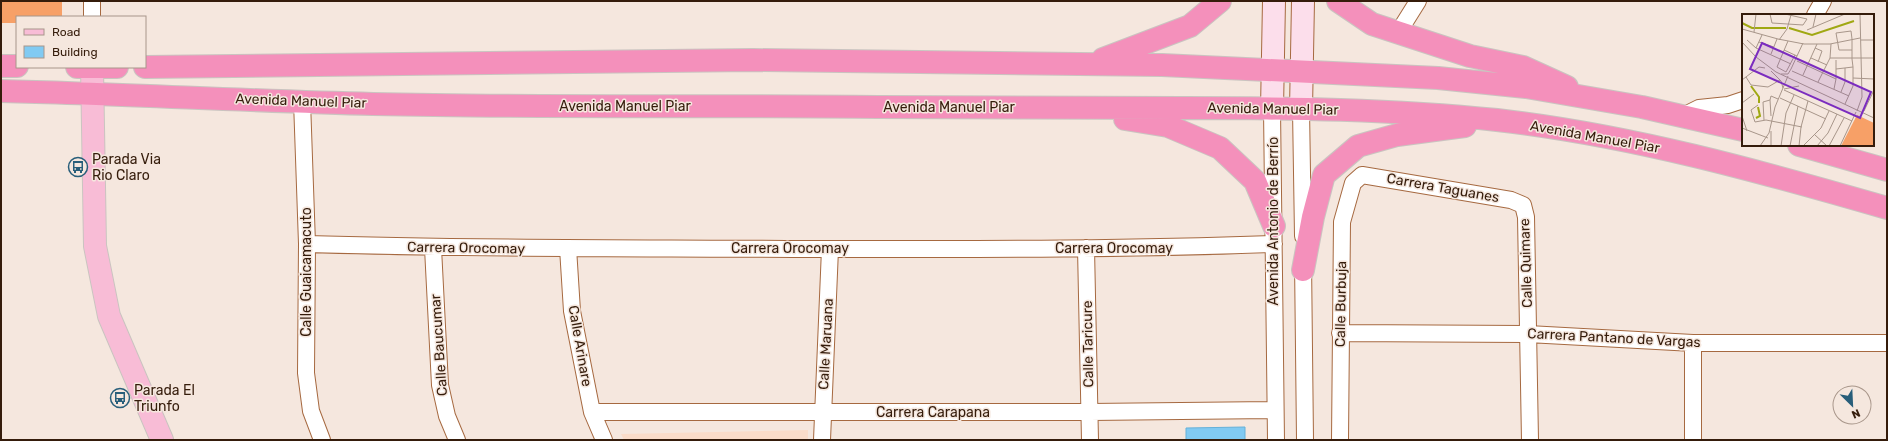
<svg xmlns="http://www.w3.org/2000/svg" width="1888" height="441" font-family="Rubik,sans-serif">
	<style>
		.built { fill: #fadcc9 }
		.green { fill: #f7a067 }
		.building { fill: #81caf2; stroke: #65b1d9 }
		.lines { fill: none; stroke-linecap: round; stroke-linejoin: round }
		.street-casing { stroke: #a66940; stroke-width: 18 }
		.secondary-casing { stroke: #a66940; stroke-width: 24 }
		.primary-casing { stroke: #cac4c0; stroke-width: 24 }
		.highway-casing { stroke: #cac4c0; stroke-width: 24 }
		.street { stroke: #fff; stroke-width: 16 }
		.secondary { stroke: #fcdeeb; stroke-width: 22 }
		.primary { stroke: #f8bcd6; stroke-width: 22 }
		.highway { stroke: #f490bb; stroke-width: 22 }
		.labels { text-anchor: middle; dominant-baseline: central; stroke-width: 3; stroke-linejoin: round; paint-order: stroke }
		.street-label { font-size: 14px; fill: #351c0b; stroke: #f5e7de }
		.poi-label { font-size: 14px; fill: #351c0b; stroke: #f5e7de; text-anchor: start }
		.inset-river { fill: none; stroke: #a0a813; stroke-width: 2 }
		.inset-road { fill: none; stroke: #a8968a; stroke-width: 1 }
		.view { fill: #7b2cbf; fill-opacity: 0.15; stroke: #7b2cbf; stroke-width: 2 }
		.inset-edge { fill: none; stroke: #351c0b; stroke-width: 2 }
	</style>
	<rect width="100%" height="100%" fill="#f5e7de"/>
	<path class="built" d="M808,430V440H624L621,434Z"/>
	<path class="green" d="M1,1H62V17H17V23H1Z"/>
	<path class="building" d="M1245,427V440H1186V428Z"/>
	<g class="lines">
		<defs>
			<path id="street" d="M92,1V17
				M1815,15L1823,1
				M1398,33L1418,1
				M302,101L307,244L306,373L311,411L322,440
				M1272,109L1276,440
				M1301,109L1303,236
				M1683,116L1699,108L1728,105L1743,100
				M307,244C469,249 631,248 793,249C953,249 1113,250 1274,244
				M433,248L440,385L447,416L457,440
				M568,248L572,311L592,412L604,440
				M1086,248L1090,440
				M1303,260L1305,440
				M1340,333L1528,334L1693,343H1887
				M592,412H1090L1274,410
				M822,440L830,249
				M1340,440L1342,222L1353,183L1362,175L1511,200L1523,205L1526,217L1530,440
				M1693,440V343"/>
			<path id="secondary" d="M1272,109L1274,1
				M1301,109L1303,1"/>
			<path id="primary" d="M92,67L95,246L109,316L162,440"/>
			<path id="highway" d="M1338,1L1372,24L1470,56L1523,67L1567,87
				M1103,59L1190,26L1220,1
				M1,66H17
				M77,67H117
				M145,67L753,60L1162,65L1438,78L1526,87L1642,107L1743,130
				M1,91C125,94 249,101 373,104C541,108 709,105 878,107C979,108 1081,108 1183,108C1288,108 1393,109 1497,120C1630,135 1759,171 1887,208
				M1125,119L1168,126L1220,148L1255,181L1274,226
				M1799,145L1887,170
				M1303,270L1313,217L1324,175L1358,146L1397,135L1465,126"/>
		</defs>
		<use href="#street" class="street-casing"/>
		<use href="#secondary" class="secondary-casing"/>
		<use href="#primary" class="primary-casing"/>
		<use href="#highway" class="highway-casing"/>
		<use href="#street" class="street"/>
		<use href="#secondary" class="secondary"/>
		<use href="#primary" class="primary"/>
		<use href="#highway" class="highway"/>
	</g>
	<defs>
		<symbol id="bus-ring" viewBox="-11 -11 22 22"><circle r="9.5" fill="#f5e7de" stroke="#285e7a" stroke-width="1.5"/><path d="M-5-6H5V4H4V6H2V4H-2V6H-4V4H-5ZM-3.5-4V0h7V-4ZM-3.5 1.2v1.5H-2V1.2ZM2 1.2v1.5H3.5V1.2Z" fill="#285e7a"/></symbol>
	</defs>
	<g fill-rule="evenodd">
		<use href="#bus-ring" x="67" y="156" width="22" height="22"/>
		<use href="#bus-ring" x="109" y="387" width="22" height="22"/>
	</g>
	<g class="labels">
		<g class="street-label">
			<text transform="translate(301 101) rotate(2)">Avenida Manuel Piar</text>
			<text x="625" y="106">Avenida Manuel Piar</text>
			<text x="949" y="107">Avenida Manuel Piar</text>
			<text transform="translate(1273 109) rotate(1)">Avenida Manuel Piar</text>
			<text transform="translate(1595 137) rotate(10)">Avenida Manuel Piar</text>
			<text transform="translate(1443 188) rotate(10)">Carrera Taguanes</text>
			<text transform="translate(1273 221) rotate(-90)">Avenida Antonio de Berrío</text>
			<text transform="translate(466 248) rotate(1)">Carrera Orocomay</text>
			<text x="790" y="248">Carrera Orocomay</text>
			<text x="1114" y="248">Carrera Orocomay</text>
			<text transform="translate(1526 263) rotate(-92)">Calle Quimare</text>
			<text transform="translate(306 272) rotate(-90)">Calle Guaicamacuto</text>
			<text transform="translate(1341 304) rotate(-89)">Calle Burbuja</text>
			<text transform="translate(1614 338) rotate(3)">Carrera Pantano de Vargas</text>
			<text transform="translate(826 344) rotate(-87)">Calle Maruana</text>
			<text transform="translate(1088 344) rotate(-91)">Calle Taricure</text>
			<text transform="translate(439 345) rotate(-94)">Calle Baucumar</text>
			<text transform="translate(580 346) rotate(80)">Calle Arinare</text>
			<text x="933" y="412">Carrera Carapana</text>
		</g>
		<g class="poi-label">
			<text x="92" y="159">Parada Via<tspan x="92" dy="16">Rio Claro</tspan></text>
			<text x="134" y="390">Parada El<tspan x="134" dy="16">Triunfo</tspan></text>
		</g>
	</g>
	<g transform="translate(1742 14)">
		<rect width="132" height="132" fill="#f5e7de"/>
		<path d="M115,101L132,109V132H99Z" fill="#f7a067"/>
		<path class="inset-river" d="M0,9L10,14H44M47,14L70,21L112,7M9,72L17,83V89M14,104L18,102L16,93"/>
		<path class="inset-road" d="M28,0L30,9L61,11L65,5L43,0M71,13L74,0M0,15L36,25L62,30H88L118,24M65,16L103,0M12,18L14,0M5,26L14,34L49,50M37,26L45,15L49,1M119,26H132M46,27L35,53L44,58L53,41M0,28L14,43L34,58L132,104M17,28L32,33M14,34L20,21M73,34L80,37L76,48M42,36L55,42M29,40L35,25M69,44L85,51M88,44H132M55,47L94,65M49,55L61,29M94,55L111,53M29,57L39,67L41,74M50,57L107,82M39,60H46L49,55M61,61L75,30M4,63L9,71L26,73L38,66M111,64L132,65M0,66L17,53L23,54M76,68L88,44L89,30M42,75L57,72M92,75L94,65V46M42,76L110,107M99,78L103,68V54M38,84L84,105M28,86L29,102M0,89L12,80M103,90L111,72V53L110,45V25L109,17L94,19L97,36H110M16,91L9,96L13,108L24,106L60,113M115,97L120,83L118,0M122,97L132,76M0,102L5,117M22,106L21,88L28,86L29,82L36,85M0,114L26,124M73,121L85,132M18,132L27,119L33,93L46,62M29,132V117M39,132L44,99L52,81M48,132L56,92M57,132L59,113L66,87M61,132L79,114L87,97M75,132L86,119L95,100M87,132L102,104M98,132L114,98"/>
		<path class="view" d="M20,29L129,78L118,104L8,55Z"/>
		<rect width="132" height="132" class="inset-edge"/>
	</g>
	<rect width="1888" height="441" fill="none" stroke="#351c0b" stroke-width="4"/>
	<rect x="16" y="16" width="130" height="52" fill="#f5e7de" stroke="#a8968a"/>
	<rect x="24" y="29" width="20" height="6" fill="#f8bcd6" stroke="#a8968a"/>
	<text x="52" y="36" font-size="12" fill="#351c0b">Road</text>
	<rect x="24" y="46" width="20" height="12" fill="#81caf2" stroke="#a8968a"/>
	<text x="52" y="56" font-size="12" fill="#351c0b">Building</text>
	<g transform="translate(1852 405) rotate(156)"><circle r="19" fill="#f5e7de" stroke="#a8968a"/>
	<path d="M0-3L7 15L0 10L-7 15Z" fill="#285e7a"/>
	<text y="-6" font-size="11" font-weight="bold" text-anchor="middle" fill="#351c0b">N</text>
	</g>
</svg>
